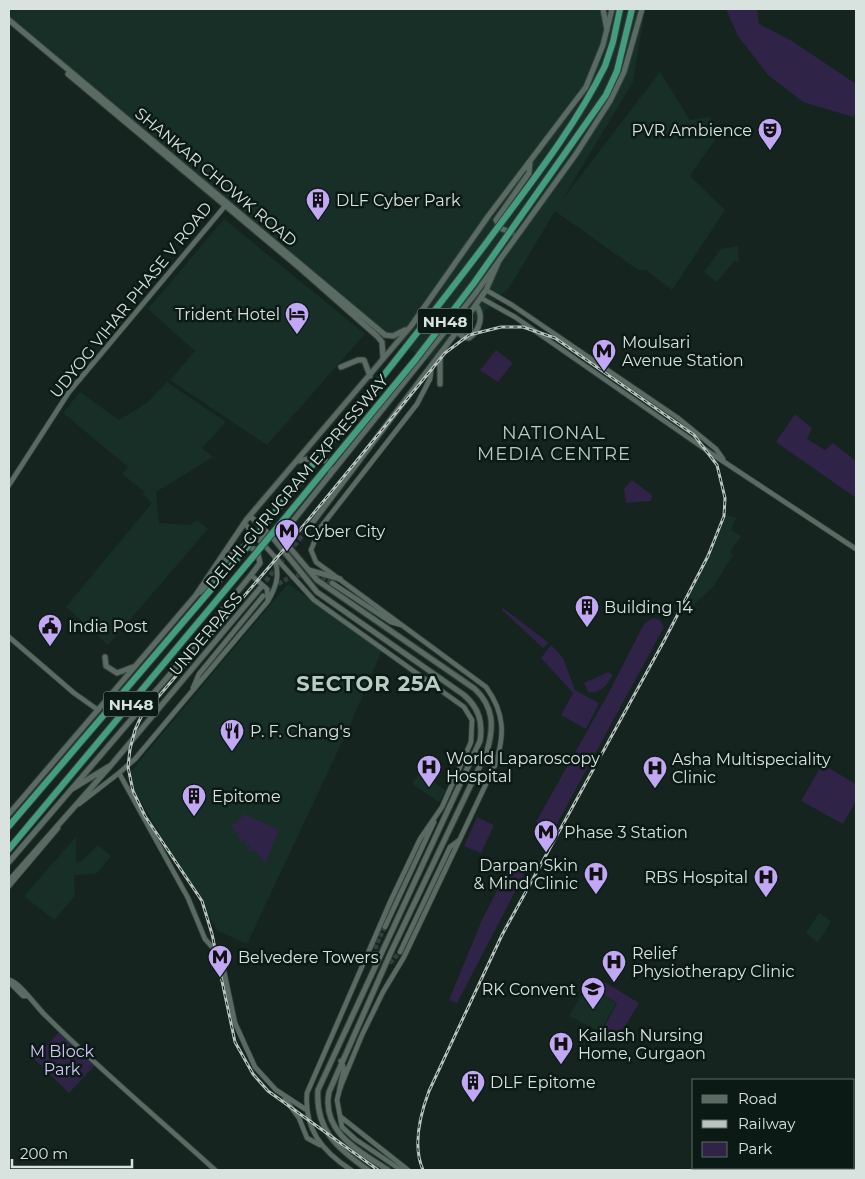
<svg xmlns="http://www.w3.org/2000/svg" width="865" height="1179" font-family="Montserrat,sans-serif">
	<style>
		.built { fill: #182f27 }
		.green { fill: #2f2347 }
		.lines { fill: none; stroke-linecap: round; stroke-linejoin: round }
		.tertiary-tunnel { stroke: #32403b; stroke-width: 4.5; stroke-dasharray: 4.5 2; stroke-linecap: butt }
		.secondary-tunnel { stroke: #32403b; stroke-width: 5; stroke-dasharray: 5 2.5; stroke-linecap: butt }
		.tertiary-casing { stroke: #35403b; stroke-width: 6 }
		.secondary-casing { stroke: #35403b; stroke-width: 7 }
		.motorway-casing { stroke: #35403b; stroke-width: 8 }
		.tertiary { stroke: #5a6b64; stroke-width: 4.5 }
		.secondary { stroke: #5a6b64; stroke-width: 5 }
		.motorway { stroke: #439d80; stroke-width: 6 }
		.rail-casing { stroke: #b9c4c0; stroke-width: 3 }
		.rail { stroke: #0c1a15; stroke-width: 1; stroke-dasharray: 4; stroke-linecap: butt }
		.motorway-bridge-casing { stroke: #35403b; stroke-width: 8; stroke-linecap: butt }
		.motorway-bridge { stroke: #439d80; stroke-width: 6 }
		.labels { text-anchor: middle; dominant-baseline: central; stroke-width: 5; stroke-linejoin: round; paint-order: stroke }
		.shield { fill: #0c1a15; stroke: #9ba6a2; stroke-width: 1 }
		.shield-label { font-size: 15px; font-weight: bold; fill: #d8e2de }
		.poi-label { font-size: 16px; fill: #d8e2de; stroke: #0c1a15; text-anchor: start }
		.street-label { font-size: 16px; fill: #d8e2de; stroke: #0c1a15 }
		.park-label { font-size: 16px; fill: #d6c5fe; stroke: #0c1a15 }
		.neighbourhood-label { font-size: 18px; letter-spacing: 1px; fill: #b9ccc4; stroke: #0c1a15 }
		.district-label { font-size: 21px; font-weight: bold; letter-spacing: 1px; fill: #b9ccc4; stroke: #0c1a15 }
	</style>
	<rect width="100%" height="100%" fill="#15241e"/>
	<path class="built" d="M9,9H645L633,82L562,200L660,72L690,120L710,117L714,141L690,176L725,210L672,290L646,270H638L555,211L509,288L440,354L429,361L398,342L9,18Z
		M224,219L365,334L267,445L170,380L195,351L148,309Z
		M738,246L739,262L734,261L717,282L704,272L721,249Z
		M167,382L226,422L202,448L213,457L156,492L159,523L190,525L197,520L208,529L108,645L66,607L152,503L143,494L145,492L122,474L128,467L63,413L80,392L119,420L147,403Z
		M726,515L736,518L731,530L741,536L730,552L733,555L713,587L687,611L680,608Z
		M288,584L382,650L350,725L247,944L218,931L126,777Z
		M420,772L446,791L439,802L412,784Z
		M76,837V862L82,861L98,845L111,856L96,874L74,875L75,896L54,920L24,896Z
		M819,913L831,921L818,943L806,933Z
		M587,986L616,1003L600,1032L569,1016Z"/>
	<path class="green" d="M726,9H757L759,24L792,41L856,84V113L853,117L803,102L768,75L738,36Z
		M496,350L513,363L498,382L480,370Z
		M795,414L812,428L807,439L825,450L833,443L856,461V498L776,442Z
		M632,480L652,495L651,501L626,503L624,489Z
		M503,608L549,643L543,648L502,610Z
		M653,618L659,619L664,627L552,833L536,822L608,694L644,624Z
		M551,645L563,658L575,690L599,703L586,729L561,715L573,693L541,658Z
		M608,672L613,675C607,685 601,694 588,692L584,683Z
		M822,764L856,784V801L843,824L801,801Z
		M244,814L279,830L265,863L254,850L250,852L248,849L251,846L250,845L246,847L244,844L247,841L246,840L242,842L240,839L243,837L239,838L237,835L240,832L235,833L233,830L236,827L232,828L230,826L234,823L235,824Z
		M477,817L494,825L481,853L464,846Z
		M511,863L527,869L457,1003L449,1000L482,920Z
		M593,975L639,1003L617,1040L602,1031L617,1003L587,985Z
		M59,1032L95,1065L69,1093L34,1059Z"/>
	<g class="lines">
		<path class="tertiary-tunnel" d="M263,596C286,576 304,567 332,583
			M385,927L376,945V954L384,961L391,962L400,952"/>
		<path class="secondary-tunnel" d="M261,587L313,522"/>
		<defs>
			<path id="tertiary" d="M486,290L512,305L678,418L716,449L723,459
				M481,298L515,317L712,454L856,549
				M9,485L69,392L225,206
				M244,523L314,600L464,707L472,720L471,742L442,807L420,839L391,900L307,1093C304,1129 322,1151 351,1170
				M275,560C280,576 276,587 268,601L135,759L119,773L188,898L205,939L221,957L235,1023L255,1067L276,1090L305,1109
				M251,575L267,589L268,600
				M332,583L391,622L401,625
				M9,637L74,693L98,710
				M193,688L199,674L263,596
				M79,804L119,773
				M9,886L58,828
				M385,927L434,822
				M400,952L450,847L458,841
				M9,980C21,983 36,1007 46,1016C100,1070 159,1119 215,1170
				M9,982L23,996H27
				M285,1099L299,1118L307,1138L320,1145
				M341,1117L408,1170
				M401,1170L355,1139L342,1127L337,1100L340,1088L362,1035L383,992L404,957L495,765C505,736 505,713 486,687L316,562L311,550L320,528L417,404L430,379L432,365"/>
			<path id="secondary" d="M603,9L607,30
				M9,20L385,335L393,336L405,330
				M68,74L301,269L377,336L382,342L383,358
				M512,233L500,228L496,220L529,173L530,162
				M457,331L463,337L469,338C480,330 484,316 476,305
				M440,354V384
				M341,367L358,360H364L370,376
				M297,461L320,457L326,461L331,469L330,475
				M250,516L273,538L317,592L464,695C479,708 483,722 480,741L318,1090C315,1130 338,1149 368,1170
				M313,522L461,326L486,290L498,263
				M259,540L266,532
				M309,570L340,579
				M105,657L106,666L117,673L133,667
				M72,789L108,767
				M9,814L196,595L247,519L411,326L489,215L586,87L603,45L612,9
				M9,862L178,665L251,575L260,563L257,550L245,546C225,553 216,578 200,592
				M9,881L112,764L261,587
				M340,1088L344,1070L341,1061
				M388,1170C359,1151 321,1132 329,1092L391,952L487,751C494,727 494,707 475,689L317,580L290,548L287,539L292,522L475,294L576,154L610,101L624,72L642,9"/>
			<path id="motorway" d="M605,66L613,42L620,9
				M617,71L632,9
				M9,826L243,552
				M9,849L252,558"/>
		</defs>
		<use href="#tertiary" class="tertiary-casing"/>
		<use href="#secondary" class="secondary-casing"/>
		<use href="#motorway" class="motorway-casing"/>
		<use href="#tertiary" class="tertiary"/>
		<use href="#secondary" class="secondary"/>
		<use href="#motorway" class="motorway"/>
		<defs>
			<path id="rail" d="M378,1170L268,1091L253,1074L235,1042L212,934L202,901L145,816L133,791L128,767L130,749L135,730L141,717L281,553L445,353L469,335L501,327H523L555,338L694,435L717,465L725,498L724,516L708,556L664,641L502,935L429,1091C420,1115 412,1145 423,1170"/>
		</defs>
		<use href="#rail" class="rail-casing"/>
		<use href="#rail" class="rail"/>
		<defs>
			<path id="motorway-bridge" d="M243,552C325,449 408,347 487,242C529,185 574,129 605,66
				M252,558L416,359L474,283L606,95L617,71"/>
		</defs>
		<use href="#motorway-bridge" class="motorway-bridge-casing"/>
		<use href="#motorway-bridge" class="motorway-bridge"/>
	</g>
	<defs>
		<symbol id="theatre-pin" viewBox="-11 -11 22 30"><path d="M0 17L-7.5 6A9.5 9.5 0 1 1 7.5 6Z" fill="#c0a8f4" stroke="#0c1a15"/><path d="M-5-5.5Q0-4 5-5.5V0Q5 5 0 6Q-5 5-5 0ZM-3.3-2.5H-1v1.5H-3.3ZM1-2.5H3.3v1.5H1ZM-2.8 1Q0 5.5 2.8 1Z" fill="#111"/></symbol>
		<symbol id="building-pin" viewBox="-11 -11 22 30"><path d="M0 17L-7.5 6A9.5 9.5 0 1 1 7.5 6Z" fill="#c0a8f4" stroke="#0c1a15"/><path d="M-4-6H4V6H1V3H-1V6H-4ZM-2.5-4.3h1.7v1.8h-1.7ZM.8-4.3h1.7v1.8H.8ZM-2.5-1h1.7V.8h-1.7ZM.8-1h1.7V.8H.8Z" fill="#111"/></symbol>
		<symbol id="hotel-pin" viewBox="-11 -11 22 30"><path d="M0 17L-7.5 6A9.5 9.5 0 1 1 7.5 6Z" fill="#c0a8f4" stroke="#0c1a15"/><path d="M-6-4.5h1.5V1H6V5H4.5V3h-9V5H-6ZM-4 0a1.8 1.8 0 1 1 3.6 0ZM.5 0V-2.5h3Q6-2.5 6 0Z" fill="#111"/></symbol>
		<symbol id="metro-pin" viewBox="-11 -11 22 30"><path d="M0 17L-7.5 6A9.5 9.5 0 1 1 7.5 6Z" fill="#c0a8f4" stroke="#0c1a15"/><path d="M-5.5 5V-5H-3L0 0L3-5H5.5V5H3V-.5L0 4L-3-.5V5Z" fill="#111"/></symbol>
		<symbol id="civic-pin" viewBox="-11 -11 22 30"><path d="M0 17L-7.5 6A9.5 9.5 0 1 1 7.5 6Z" fill="#c0a8f4" stroke="#0c1a15"/><path d="M-.6-6.5H3V-4.5H.6V-3L4-1V1h2V6H-6V1h2V-1L-.6-3ZM-1.2 2.5V6h2.4V2.5Z" fill="#111"/></symbol>
		<symbol id="restaurant-pin" viewBox="-11 -11 22 30"><path d="M0 17L-7.5 6A9.5 9.5 0 1 1 7.5 6Z" fill="#c0a8f4" stroke="#0c1a15"/><path d="M-5-6h1v4h1v-4h1v4h1v-4h1v5L-1.5 .5V6h-2V.5L-5-1ZM5-6V6H3V1.5H1.5Q1.5-4 5-6Z" fill="#111"/></symbol>
		<symbol id="hospital-pin" viewBox="-11 -11 22 30"><path d="M0 17L-7.5 6A9.5 9.5 0 1 1 7.5 6Z" fill="#c0a8f4" stroke="#0c1a15"/><path d="M-5-5h3v3.5h4V-5h3V5h-3V1.5h-4V5h-3Z" fill="#111"/></symbol>
		<symbol id="school-pin" viewBox="-11 -11 22 30"><path d="M0 17L-7.5 6A9.5 9.5 0 1 1 7.5 6Z" fill="#c0a8f4" stroke="#0c1a15"/><path d="M0-5L7-2L0 1L-7-2ZM-4 1L0 2.5L4 1V4Q0 6-4 4Z" fill="#111"/></symbol>
	</defs>
	<g fill-rule="evenodd">
		<use href="#theatre-pin" x="756" y="116" width="28" height="38"/>
		<use href="#building-pin" x="304" y="186" width="28" height="38"/>
		<use href="#hotel-pin" x="283" y="300" width="28" height="38"/>
		<use href="#metro-pin" x="590" y="337" width="28" height="38"/>
		<use href="#metro-pin" x="273" y="517" width="28" height="38"/>
		<use href="#building-pin" x="573" y="593" width="28" height="38"/>
		<use href="#civic-pin" x="36" y="612" width="28" height="38"/>
		<use href="#restaurant-pin" x="218" y="717" width="28" height="38"/>
		<use href="#hospital-pin" x="415" y="753" width="28" height="38"/>
		<use href="#hospital-pin" x="641" y="754" width="28" height="38"/>
		<use href="#building-pin" x="180" y="782" width="28" height="38"/>
		<use href="#metro-pin" x="532" y="818" width="28" height="38"/>
		<use href="#hospital-pin" x="582" y="860" width="28" height="38"/>
		<use href="#hospital-pin" x="752" y="863" width="28" height="38"/>
		<use href="#metro-pin" x="206" y="943" width="28" height="38"/>
		<use href="#hospital-pin" x="600" y="948" width="28" height="38"/>
		<use href="#school-pin" x="579" y="975" width="28" height="38"/>
		<use href="#hospital-pin" x="547" y="1030" width="28" height="38"/>
		<use href="#building-pin" x="459" y="1068" width="28" height="38"/>
	</g>
	<g class="labels">
		<g class="shield">
			<rect x="417.5" y="308.5" width="55" height="25" rx="4"/>
			<rect x="103.5" y="691.5" width="55" height="25" rx="4"/>
		</g>
		<g class="shield-label">
			<text x="445" y="321">NH48</text>
			<text x="131" y="704">NH48</text>
		</g>
		<g class="poi-label">
			<text x="752" y="130" text-anchor="end">PVR Ambience</text>
			<text x="336" y="200">DLF Cyber Park</text>
			<text x="280" y="314" text-anchor="end">Trident Hotel</text>
			<text x="622" y="342">Moulsari<tspan x="622" dy="18">Avenue Station</tspan></text>
			<text x="304" y="531">Cyber City</text>
			<text x="604" y="607">Building 14</text>
			<text x="68" y="626">India Post</text>
			<text x="250" y="731">P. F. Chang's</text>
			<text x="446" y="758">World Laparoscopy<tspan x="446" dy="18">Hospital</tspan></text>
			<text x="672" y="759">Asha Multispeciality<tspan x="672" dy="18">Clinic</tspan></text>
			<text x="212" y="796">Epitome</text>
			<text x="564" y="832">Phase 3 Station</text>
			<text x="578" y="865" text-anchor="end">Darpan Skin<tspan x="578" dy="18">&amp; Mind Clinic</tspan></text>
			<text x="748" y="877" text-anchor="end">RBS Hospital</text>
			<text x="632" y="953">Relief<tspan x="632" dy="18">Physiotherapy Clinic</tspan></text>
			<text x="238" y="957">Belvedere Towers</text>
			<text x="576" y="989" text-anchor="end">RK Convent</text>
			<text x="578" y="1035">Kailash Nursing<tspan x="578" dy="18">Home, Gurgaon</tspan></text>
			<text x="490" y="1082">DLF Epitome</text>
		</g>
		<g class="street-label">
			<text transform="translate(216 177) rotate(40)">SHANKAR CHOWK ROAD</text>
			<text transform="translate(131 300) rotate(-51)">UDYOG VIHAR PHASE V ROAD</text>
			<text transform="translate(297 482) rotate(-50)">DELHI-GURUGRAM EXPRESSWAY</text>
			<text transform="translate(206 634) rotate(-50)">UNDERPASS</text>
		</g>
		<g class="park-label">
			<text x="62" y="1051">M Block<tspan x="62" dy="18">Park</tspan></text>
		</g>
		<g class="neighbourhood-label">
			<text x="554" y="433">NATIONAL<tspan x="554" dy="21">MEDIA CENTRE</tspan></text>
		</g>
		<g class="district-label">
			<text x="369" y="683">SECTOR 25A</text>
		</g>
	</g>
	<rect width="865" height="1179" fill="none" stroke="#d8e2de" stroke-width="20"/>
	<rect x="692" y="1079" width="162" height="90" fill="#0c1a15" stroke="#5e6a65"/>
	<rect x="702" y="1095" width="25" height="8" fill="#5a6b64" stroke="#5e6a65"/>
	<text x="738" y="1104" font-size="15" fill="#d8e2de">Road</text>
	<rect x="702" y="1120" width="25" height="8" fill="#b9c4c0" stroke="#5e6a65"/>
	<text x="738" y="1129" font-size="15" fill="#d8e2de">Railway</text>
	<rect x="702" y="1142" width="25" height="15" fill="#2f2347" stroke="#5e6a65"/>
	<text x="738" y="1154" font-size="15" fill="#d8e2de">Park</text>
	<path d="M12 1159v8h120v-8" fill="none" stroke="#d8e2de" stroke-width="2.5"/>
	<text x="20" y="1159" font-size="15" fill="#d8e2de" stroke="#0c1a15" stroke-width="4" paint-order="stroke">200 m</text>
</svg>
